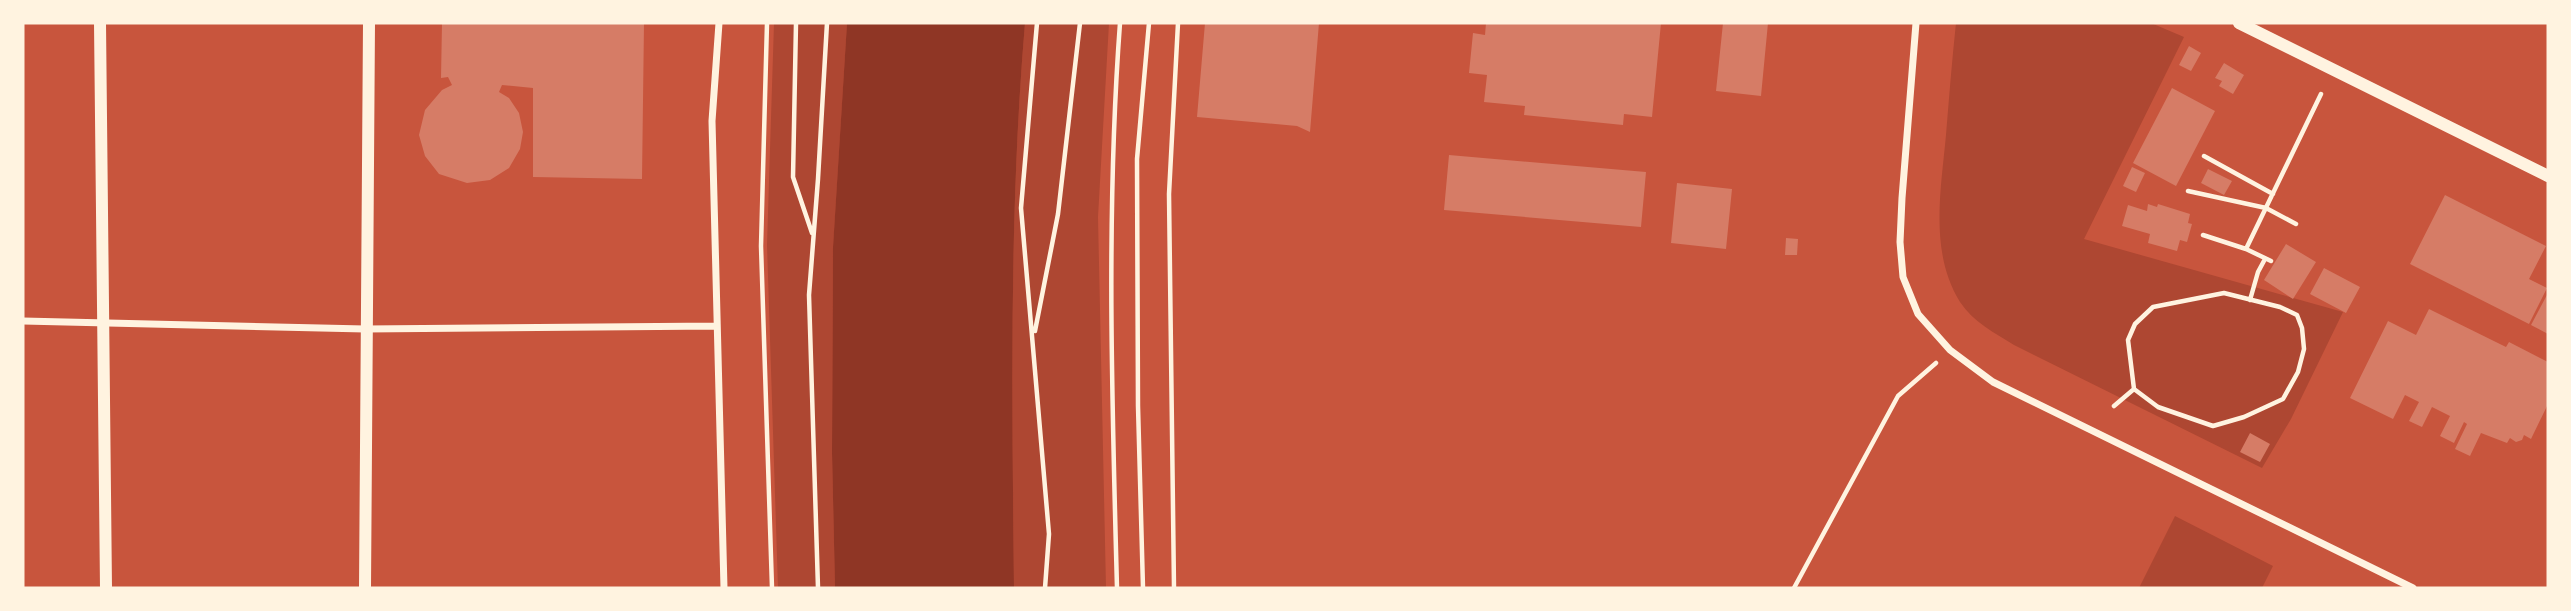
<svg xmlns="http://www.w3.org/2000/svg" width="2571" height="611" font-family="Roboto,sans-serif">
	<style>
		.green { fill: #ae4732 }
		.water { fill: #8f3625 }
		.building { fill: #d67c66 }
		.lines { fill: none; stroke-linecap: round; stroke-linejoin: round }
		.path { stroke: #fff3e0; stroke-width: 4.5 }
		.minor { stroke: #fff3e0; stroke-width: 7 }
		.tertiary { stroke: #fff3e0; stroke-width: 12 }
	</style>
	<rect width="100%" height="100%" fill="#c8553d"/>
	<path class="green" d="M774,23H847L833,248L832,453L835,588H778L767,245Z
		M1025,23H1109L1098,217L1106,588H1014C1012,400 1009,211 1025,23Z
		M1956,23H2151L2184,37L2084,239L2343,312L2291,419L2262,468L2014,345C1995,333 1973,322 1960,302C1929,252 1941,190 1946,135C1949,98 1952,60 1956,23Z
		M2175,516L2273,566L2262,588H2139Z"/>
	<path class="water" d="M847,23H1025C1009,211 1012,400 1014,588H835L832,453L833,247Z"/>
	<path class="building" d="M442,23H644L642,179L533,177V88L502,85L499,92L509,98L519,113L523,132L520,149L509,168L490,180L467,183L439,174L425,156L419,135L425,110L442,90L452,85L448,77L441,78Z
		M1205,23H1319L1310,132L1297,126L1197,117Z
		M1486,23H1661L1652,117L1624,114L1623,125L1524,115L1525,106L1484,102L1487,75L1469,73L1473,33L1485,35Z
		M1723,23H1768L1761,96L1716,91Z
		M2189,46L2201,53L2191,71L2179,65Z
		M2224,63L2244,75L2233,94L2219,86L2222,81L2215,78Z
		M2172,88L2215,111L2176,186L2133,163Z
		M1449,155L1646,172L1641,227L1444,210Z
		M2132,167L2145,173L2136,192L2123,186Z
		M2208,169L2232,181L2224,195L2201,183Z
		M1677,183L1732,189L1726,249L1671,243Z
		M2445,195L2546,246L2529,279L2547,288L2529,324L2410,264Z
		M2148,204L2157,207L2158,204L2190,214L2188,223L2192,224L2187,242L2180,240L2177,251L2148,243L2150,234L2122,226L2128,205L2147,211Z
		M1786,238L1798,239L1797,255H1785Z
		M2286,244L2316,262L2293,299L2264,280Z
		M2324,268L2360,287L2346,313L2310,294Z
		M2548,293V334L2531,325Z
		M2429,309L2506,347L2509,342L2548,362V404L2531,439L2524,435L2522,440L2516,442L2510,438L2507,443L2481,433L2470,456L2455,449L2467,424L2464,422L2454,443L2440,436L2450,416L2432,407L2422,427L2409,421L2419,402L2405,395L2393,419L2350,398L2388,321L2416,335Z
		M2250,433L2270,444L2260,462L2240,452Z"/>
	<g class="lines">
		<path class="path" d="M767,23L761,246L772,588
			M796,23L793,177L812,233
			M1037,23L1021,208L1049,534L1045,588
			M2204,156L2273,194
			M2188,191L2266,208L2296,224
			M2203,235L2246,249L2271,261
			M2246,249L2321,94
			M2250,300L2258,272L2265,259
			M1035,331L1058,214L1080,23
			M2114,406L2134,389L2158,407L2213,426L2244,417L2283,399L2298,372L2304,349L2302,328L2297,315L2280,307L2224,293L2153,307L2135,324L2128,340L2134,389
			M818,588L809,295L818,179L827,23
			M1117,588C1112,400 1106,211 1120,23
			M1143,588L1138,406L1137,159L1149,23
			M1174,588L1169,194L1178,23
			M1794,588L1898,396L1936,363"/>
		<path class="minor" d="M719,23L712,121L724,588
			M1916,23L1902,198L1900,242L1903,277L1918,314L1950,350L1993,382L2413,588
			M23,321L365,329L717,326"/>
		<path class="tertiary" d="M100,23L106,588
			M2239,23L2548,176
			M365,588L369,23"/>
	</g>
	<rect width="2571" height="611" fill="none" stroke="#fff3e0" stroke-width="49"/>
</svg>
